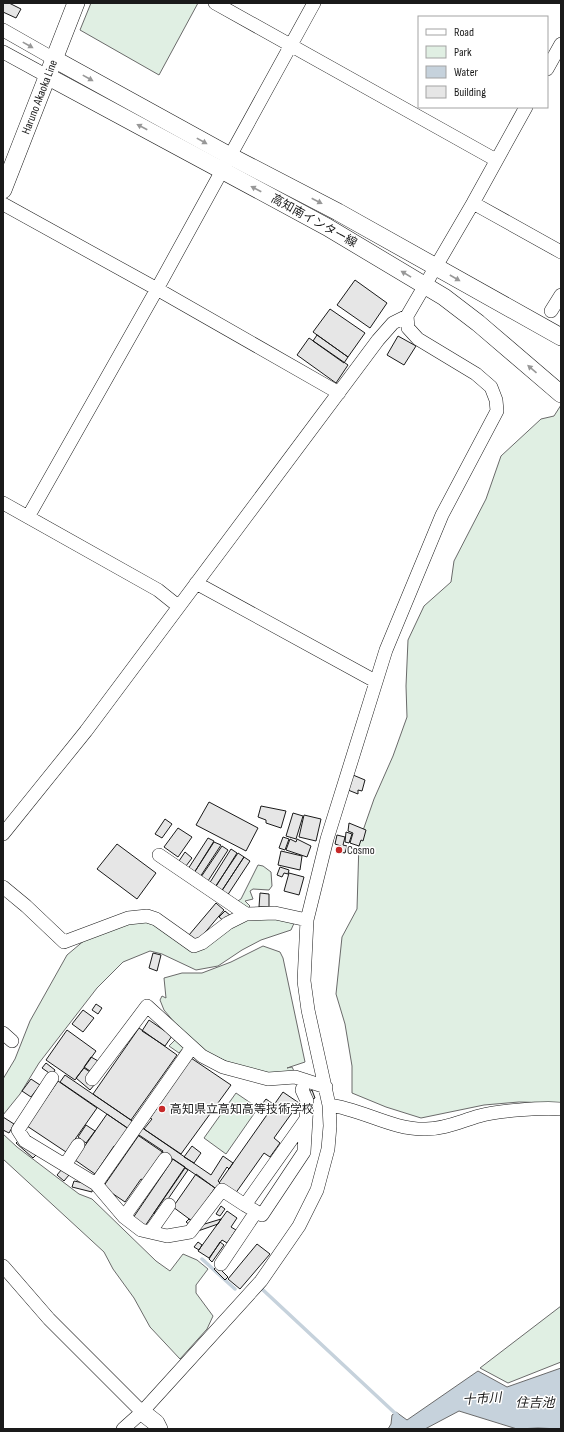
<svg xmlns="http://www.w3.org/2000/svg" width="564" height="1432" font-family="'Sofia Sans Condensed','Noto Sans JP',sans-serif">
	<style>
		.green { fill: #e0efe3; stroke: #6a6a6a }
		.water { fill: #c6d2dc; stroke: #6a6a6a }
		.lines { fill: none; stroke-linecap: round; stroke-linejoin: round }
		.stream { stroke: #c6d2dc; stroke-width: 3.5 }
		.building { fill: #e6e6e6; stroke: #1a1a1a }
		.minor-casing { stroke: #1a1a1a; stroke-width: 14 }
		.major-casing { stroke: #1a1a1a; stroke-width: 18 }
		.minor { stroke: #fff; stroke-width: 13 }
		.major { stroke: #fff; stroke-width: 17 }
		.oneway { fill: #989898 }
		.poi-dot { fill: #c62828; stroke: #fff; stroke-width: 1.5 }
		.labels { text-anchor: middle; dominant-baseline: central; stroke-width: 3; stroke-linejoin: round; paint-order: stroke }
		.street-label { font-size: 12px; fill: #1a1a1a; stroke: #fff }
		.poi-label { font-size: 12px; fill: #1a1a1a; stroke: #fff; text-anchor: start }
		.water-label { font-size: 13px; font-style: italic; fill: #1a1a1a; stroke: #fff }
	</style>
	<rect width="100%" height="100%" fill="#fff"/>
	<path class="green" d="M91,3H198L159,75L80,30Z
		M561,405V1103L519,1102L484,1105L421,1118L386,1107L352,1093V1066L345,1024L336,994L342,937L357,909L359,842L374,799L393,756L407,717L406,686L408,640L424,606L451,582L454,561L486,499L501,456L541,419L554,416Z
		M258,865L263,866L271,872L272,886L269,890L253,889L250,891L253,899L245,901L250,906L247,909L236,902L241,899Z
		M256,916L295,921L291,930L261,940L242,950L218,966L196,970L162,954L150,951L123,962L97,988L39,1063L20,1094L3,1115V1079L15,1059L30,1021L67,955L86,939L121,924L146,921L161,927L191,949L233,923Z
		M263,946L280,952L283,958L305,1062L287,1068L292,1067L295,1073L257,1075L208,1053L185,1035L164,1010L160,1000L162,996L166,998L164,978L182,973H202L231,962Z
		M176,1039L185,1046L179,1053L169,1046Z
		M236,1093L258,1108L226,1154L204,1138Z
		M3,1134L17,1147L79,1194L92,1199L156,1261L170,1271L183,1254L197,1260L208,1269L196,1285V1293L213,1316L207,1329L180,1359L150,1327L134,1298L113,1269L104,1252L3,1159Z
		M561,1306V1362L508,1383L480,1368Z"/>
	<path class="water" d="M561,1368V1429L538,1428L517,1429L459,1411L425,1429H388L391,1424L392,1415L396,1412L407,1420L478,1371L507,1387Z"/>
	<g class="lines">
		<path class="stream" d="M202,1259L235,1289
			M262,1289L397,1415"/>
	</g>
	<path class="building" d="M3,3H9L21,9L16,18L3,12Z
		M355,280L387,303L370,328L337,305Z
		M330,309L365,333L348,357L313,332Z
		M317,335L348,357L344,363L313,341Z
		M398,336L416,346L404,365L387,355Z
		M309,338L348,365L336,383L297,355Z
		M353,775L365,780L362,791L358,790V794L348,790Z
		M209,802L258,828L246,851L196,825Z
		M261,806L286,811L281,828L266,823V820L258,817Z
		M293,813L303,816L296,839L286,836Z
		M304,815L321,819L316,841L299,837Z
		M165,819L172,824L162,838L155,834Z
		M349,823L366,830L363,841L361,840L359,846L350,843L353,833L348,831Z
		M178,828L192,837L178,857L164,847Z
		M346,832L352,834L349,843L345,842Z
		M337,835L345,837L343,845L347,846L345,853L339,852L341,846L335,844Z
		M283,837L289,839L285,850L279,848Z
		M208,838L214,841L194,873L188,869Z
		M290,839L296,842L297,839L311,846L307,857L286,850Z
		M214,842L221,845L200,877L194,873Z
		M117,844L156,873L137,899L97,869Z
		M222,846L228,850L208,881L201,877Z
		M231,849L237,853L215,888L209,884Z
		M281,851L302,856L300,870L278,865Z
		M185,852L192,858L186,866L179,861Z
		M238,853L244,857L221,892L215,887Z
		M244,857L250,861L227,896L221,892Z
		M280,867L289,870L288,874L284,873L282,877L277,875Z
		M289,873L304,877L299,895L284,891Z
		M260,893L269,894V907H259Z
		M216,903L224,910L197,942L189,935Z
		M225,911L231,916L225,922L219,917Z
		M153,953L161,955L157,971L149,968Z
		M96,1004L102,1008L98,1014L92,1010Z
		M83,1010L94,1018L83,1032L72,1024Z
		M149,1020L172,1036L165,1046L142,1031Z
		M139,1028L177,1055L131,1120L93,1094Z
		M67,1030L96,1051L75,1080L46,1060Z
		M91,1057L100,1062L93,1073L84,1067Z
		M191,1058L231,1085L181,1154L144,1129L152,1119L150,1118Z
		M46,1063L55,1070L52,1075L42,1068Z
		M84,1068L90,1072L95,1084L90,1090L76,1078Z
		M65,1075L211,1175L223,1156L233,1163L229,1169L227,1167L218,1181L221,1184L218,1190L60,1082Z
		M31,1079L40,1085L31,1097L22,1091Z
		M58,1081L97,1108L66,1152L27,1126Z
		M312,1090L315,1098L310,1100L307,1093Z
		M283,1092L299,1103L274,1138L280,1143L270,1157L264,1153L235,1194L219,1183Z
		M266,1099L273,1104L267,1113L260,1107Z
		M107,1114L129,1129L116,1147L114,1146L95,1174L75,1160Z
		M3,1117L14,1124L9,1133L3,1130Z
		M86,1125L95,1131L86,1143L78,1137Z
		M139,1135L163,1151L143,1180L141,1179L125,1202L103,1187Z
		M20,1139L37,1154L33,1158L16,1143Z
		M192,1146L201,1153L194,1163L184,1157Z
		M173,1159L185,1167L145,1226L133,1218Z
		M185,1168L188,1170L157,1215L154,1213Z
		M62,1169L69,1175L64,1181L57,1175Z
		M196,1174L215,1188L192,1221L173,1207Z
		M74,1181L93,1185L92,1192L72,1187Z
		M221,1206L225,1209L220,1216L216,1214Z
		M227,1211L237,1218L231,1227L236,1230L227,1243L222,1240L209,1258L198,1251Z
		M189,1219L198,1226L221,1219L218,1224L198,1231L186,1222Z
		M198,1242L202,1245L199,1250L194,1247Z
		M220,1242L224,1245L212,1262L209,1259Z
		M257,1244L270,1254L240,1289L228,1279Z
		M217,1266L228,1277L225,1280L214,1269Z"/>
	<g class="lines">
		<defs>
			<path id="minor" d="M215,3L496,160
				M3,30L54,59
				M3,52L47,76
				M547,69L561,44
				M473,203L561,252
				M3,204L157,289L339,393
				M551,311L561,295
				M3,503L158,590L178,606
				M28,517L157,289L314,3
				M196,583L375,681
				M3,834L86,731L378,340L393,323L407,316
				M159,855L246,914
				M3,887L26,906L64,942L128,918L147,916L156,919L194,946L202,943L228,923L246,914L275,913L307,920
				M3,1033L12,1041
				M52,1078L18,1130L25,1141L96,1184L124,1217L141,1230L167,1236L190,1232L222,1190L245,1205
				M92,1079L147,1006L202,1056L223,1067L268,1079L295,1077L326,1087
				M305,1080L302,1090L307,1101L306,1119L245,1205L262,1215L304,1152L306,1119
				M329,1105C362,1109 392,1130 426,1129C445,1129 461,1121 479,1116C496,1111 543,1107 561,1109
				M65,1165L78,1145
				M96,1184L192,1047
				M124,1217L165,1159
				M150,1232L169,1205
				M221,1264L256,1212
				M3,1266L49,1319L142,1412
				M123,1429L142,1412L261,1281L299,1226L317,1190L328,1149L330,1126L329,1105L308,1010L304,981L307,920L327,839L386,650L442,515L497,411L496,400L491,387L476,374L418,339L408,328L407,316L473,203L526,107"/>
			<g id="major">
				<path d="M54,59L230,156L338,212L561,337"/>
				<path d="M47,76L327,227L444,297L478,323L561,394"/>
				<path id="s1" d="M3,190L76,3"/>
				<path d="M142,1412L156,1423L159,1429"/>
			</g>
		</defs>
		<use href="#minor" class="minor-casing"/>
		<use href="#major" class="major-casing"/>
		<use href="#minor" class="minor"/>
		<use href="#major" class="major"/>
	</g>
	<defs><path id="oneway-solid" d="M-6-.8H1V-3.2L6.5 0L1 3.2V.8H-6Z"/></defs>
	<g class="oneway">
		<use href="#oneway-solid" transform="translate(28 45) rotate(29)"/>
		<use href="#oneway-solid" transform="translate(88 78) rotate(29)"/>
		<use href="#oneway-solid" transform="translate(142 127) rotate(-152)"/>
		<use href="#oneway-solid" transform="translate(202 141) rotate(29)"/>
		<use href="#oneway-solid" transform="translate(256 189) rotate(-152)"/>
		<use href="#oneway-solid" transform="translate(317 201) rotate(27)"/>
		<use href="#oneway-solid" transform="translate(406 274) rotate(-149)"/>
		<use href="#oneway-solid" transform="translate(455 278) rotate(30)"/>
		<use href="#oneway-solid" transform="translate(532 369) rotate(-139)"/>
	</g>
	<g class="poi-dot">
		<circle cx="339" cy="850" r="4"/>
		<circle cx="162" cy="1109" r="4"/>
	</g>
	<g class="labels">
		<g class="street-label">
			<text stroke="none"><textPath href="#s1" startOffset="100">Haruno Akaoka Line</textPath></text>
			<text transform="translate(314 221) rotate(29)">高知南インター線</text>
		</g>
		<g class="poi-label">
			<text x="347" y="850">Cosmo</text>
			<text x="170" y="1109">高知県立高知高等技術学校</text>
		</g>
		<g class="water-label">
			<text transform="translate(482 1399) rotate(-4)">十市川</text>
			<text x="535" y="1403">住吉池</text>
		</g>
	</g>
	<rect width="564" height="1432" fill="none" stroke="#1a1a1a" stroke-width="8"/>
	<rect x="418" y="16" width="130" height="92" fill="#ffffff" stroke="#a3a3a3"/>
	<rect x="426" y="29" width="20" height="6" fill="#ffffff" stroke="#a3a3a3"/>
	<text x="454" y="36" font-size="12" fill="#1a1a1a">Road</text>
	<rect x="426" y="46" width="20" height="12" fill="#e0efe3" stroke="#a3a3a3"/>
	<text x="454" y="56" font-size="12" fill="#1a1a1a">Park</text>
	<rect x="426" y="66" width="20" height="12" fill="#c6d2dc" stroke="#a3a3a3"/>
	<text x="454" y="76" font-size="12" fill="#1a1a1a">Water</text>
	<rect x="426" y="86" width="20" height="12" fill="#e6e6e6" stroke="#a3a3a3"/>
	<text x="454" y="96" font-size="12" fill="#1a1a1a">Building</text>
</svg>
